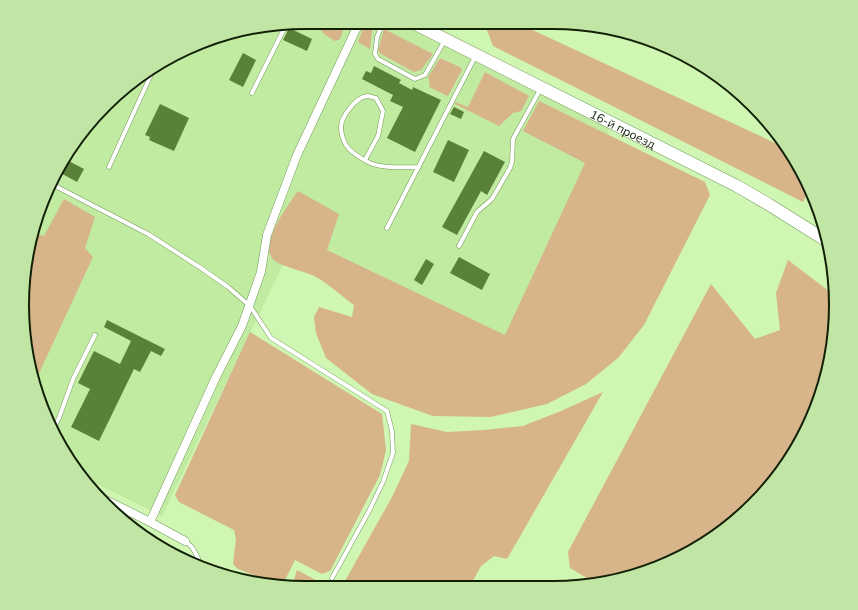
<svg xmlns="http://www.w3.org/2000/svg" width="858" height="610" font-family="Mulish,sans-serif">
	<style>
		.built { fill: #c0eba1 }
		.green { fill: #d7b489 }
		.building { fill: #5a813a }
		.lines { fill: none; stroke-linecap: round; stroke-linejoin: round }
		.lane-casing { stroke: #749859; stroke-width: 5 }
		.street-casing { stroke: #749859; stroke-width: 9 }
		.secondary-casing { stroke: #749859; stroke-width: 13 }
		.lane { stroke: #fff; stroke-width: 4 }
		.street { stroke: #fff; stroke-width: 8 }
		.secondary { stroke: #fff; stroke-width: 12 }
		.labels { text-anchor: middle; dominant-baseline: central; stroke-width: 4; stroke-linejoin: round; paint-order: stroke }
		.street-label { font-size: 12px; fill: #122006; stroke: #cff6b3 }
		.rim { fill: none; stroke: #122006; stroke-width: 2 }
	</style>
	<rect width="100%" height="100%" fill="#cff6b3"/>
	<path class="built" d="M305,22L399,24L607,127L609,133L504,352L291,248L162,516L83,477L44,414L24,342L27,250L51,180L92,118L148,70L232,32Z
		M129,526L234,579L180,559Z"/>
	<path class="green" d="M314,22L343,23V30L340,39L335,41L325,35Z
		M485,25L524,26L788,149L798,164L809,189L803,202L493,46Z
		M366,27L372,30L370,49L358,42L363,29Z
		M384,29L433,54L421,70L414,72L381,54L378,51Z
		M440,58L460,67L462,70L448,96L429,87L430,85L428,77Z
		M485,72L529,96L521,111L513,113L499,126L455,104V102L468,107Z
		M539,101L705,182L710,195L644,325L618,358L586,384L547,404L491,417L433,416L372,394L326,358L316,333L314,317L319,307L352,317L354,305C343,297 324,280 312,275C303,271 281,266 275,261C256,247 289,204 298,191L339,214L327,250L505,335L585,163L523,131Z
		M64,199L95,217L85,248L93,257L35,382L24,342L27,250L33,233L44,236Z
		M788,260L834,295L835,324L826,378L807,430L777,477L739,518L662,566L597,584L570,568L568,552L711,284L755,339L780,330L776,293Z
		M250,332L382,414L386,450L380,475L330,571L322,574L295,560L282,586L238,569L233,564L236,539L234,530L179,502L175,495Z
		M603,392L507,559L494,556L481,566L470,586L356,587L345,581L392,497L409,461L411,424L447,432L484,430L523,426L561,411Z
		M297,570L329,587H292Z"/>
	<path class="building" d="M289,28L312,39L307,51L283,40Z
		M243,53L256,60L243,87L229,80Z
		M374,66L401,80L399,83L412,90L413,87L441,100L415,152L387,138L403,107L390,101L393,95L362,79L366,71L371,73Z
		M160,104L189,118L174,151L149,140L150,137L145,135Z
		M454,107L464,112L461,119L450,114Z
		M448,140L469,150L454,182L433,172Z
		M484,151L505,162L487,195L481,191L457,235L442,227Z
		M65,159L84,169L77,182L57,171Z
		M459,257L490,274L482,290L450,273Z
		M426,259L434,264L422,285L414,280Z
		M107,320L165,349L161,356L151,351L140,372L134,369L99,441L71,427L90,389L78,383L94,351L120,364L131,341L104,327Z"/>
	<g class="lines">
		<defs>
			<path id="lane" d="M383,23L377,37L375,54L378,59L415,79L425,75L445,40
				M252,93L286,25
				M365,160L378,136L383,111L376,98C374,98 370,96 367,96C356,97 341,117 341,127C341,132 343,141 346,145C351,153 362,159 370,163C385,169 403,167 419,167
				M109,167L155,66
				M50,182L59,188L148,234L201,268L228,287L250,306L271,338L387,411L392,431L393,453L383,482L368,513L332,578
				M387,228L475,57
				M459,246L477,212L492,199L510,168L512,162L513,139L541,88
				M53,429L59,418L73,379L95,335
				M185,541L192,547L197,556L193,564
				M197,556L202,567"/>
			<path id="street" d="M96,495L150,522L216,377L242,326L261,272L267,235L297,155L359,23
				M150,522L185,541"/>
			<g id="secondary">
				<path id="s1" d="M415,24L737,186L768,204L827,241"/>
			</g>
		</defs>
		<use href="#lane" class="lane-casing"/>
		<use href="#street" class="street-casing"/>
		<use href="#secondary" class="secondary-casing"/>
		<use href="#lane" class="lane"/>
		<use href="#street" class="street"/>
		<use href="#secondary" class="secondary"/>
	</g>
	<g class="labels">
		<g class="street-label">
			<text stroke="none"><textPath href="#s1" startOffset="233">16-й проезд</textPath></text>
		</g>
	</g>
	<path d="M0 0H858V610H0ZM305 29H553A276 276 0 0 1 829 305V305A276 276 0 0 1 553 581H305A276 276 0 0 1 29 305V305A276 276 0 0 1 305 29Z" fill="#c0e5a5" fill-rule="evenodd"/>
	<path class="rim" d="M305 29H553A276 276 0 0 1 829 305V305A276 276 0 0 1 553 581H305A276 276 0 0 1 29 305V305A276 276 0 0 1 305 29Z"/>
</svg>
